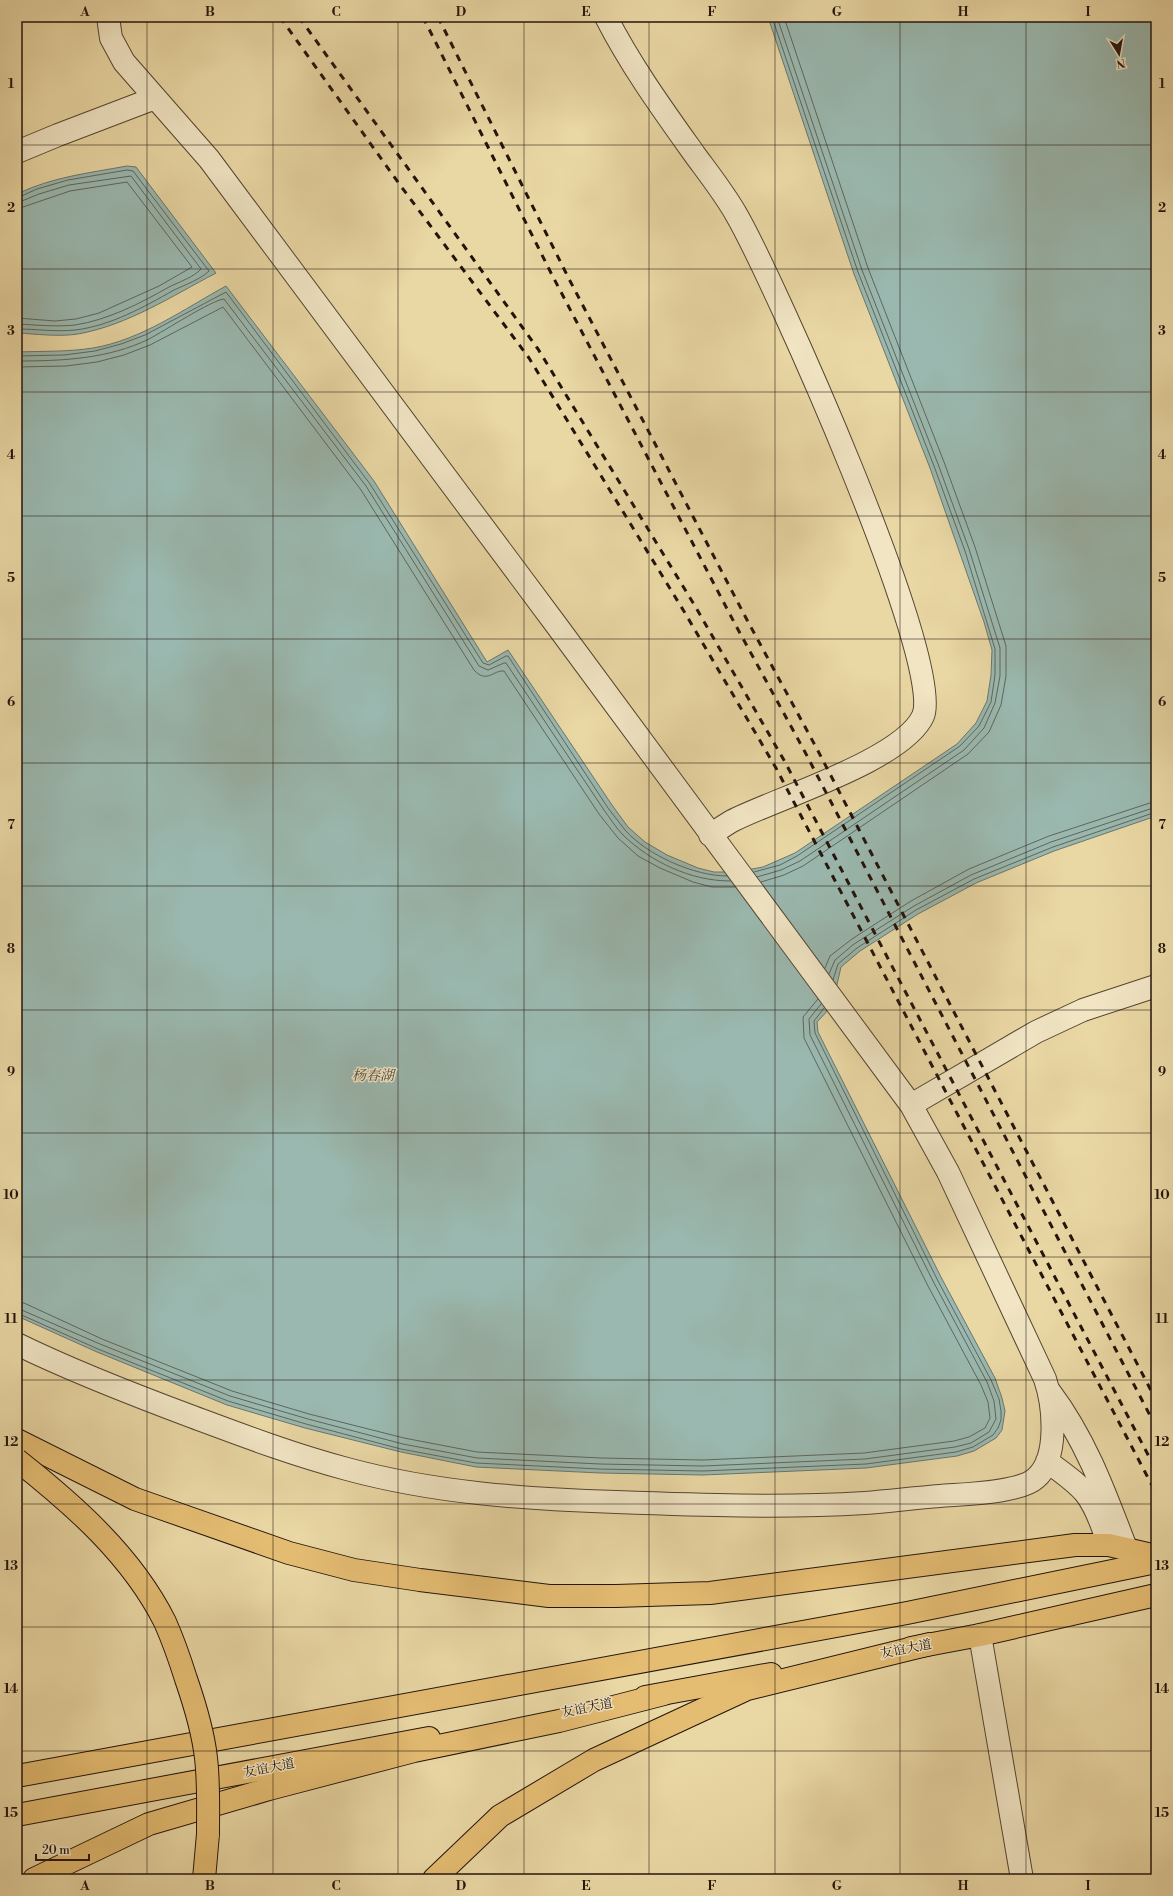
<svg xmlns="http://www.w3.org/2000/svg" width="1173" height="1896" font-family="'Libre Bodoni','Noto Serif SC',serif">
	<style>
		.water { fill: #9ab8af; stroke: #6a766d }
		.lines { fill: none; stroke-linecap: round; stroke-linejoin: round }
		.shore { stroke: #5e665d; stroke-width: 1 }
		.minor-casing { stroke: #544531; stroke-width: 24 }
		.major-casing { stroke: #23140b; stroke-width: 24 }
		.highway-casing { stroke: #23140b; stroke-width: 24 }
		.minor { stroke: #f1e5c4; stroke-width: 22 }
		.major { stroke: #e4bc72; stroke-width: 22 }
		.highway { stroke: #e4bc72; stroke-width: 22 }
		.rail { stroke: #23140b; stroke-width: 3; stroke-dasharray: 7 7; stroke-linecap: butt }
		.highway-bridge-casing { stroke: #23140b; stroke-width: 24; stroke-linecap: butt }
		.highway-bridge { stroke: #e4bc72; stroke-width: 22 }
		.grid { fill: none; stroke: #23140b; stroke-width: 1; stroke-opacity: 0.55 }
		.labels { text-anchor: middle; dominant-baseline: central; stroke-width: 3; stroke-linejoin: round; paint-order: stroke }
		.street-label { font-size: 13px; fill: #23140b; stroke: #f1e5c4 }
		.water-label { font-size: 14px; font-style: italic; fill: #4d4d44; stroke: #f1e5c4 }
		.neatline { fill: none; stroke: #23140b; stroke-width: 1.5 }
		.grid-label { font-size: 13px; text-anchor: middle; font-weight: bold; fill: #23140b }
	</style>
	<rect width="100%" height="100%" fill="#e9d7a4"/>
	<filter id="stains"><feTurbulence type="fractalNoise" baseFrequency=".005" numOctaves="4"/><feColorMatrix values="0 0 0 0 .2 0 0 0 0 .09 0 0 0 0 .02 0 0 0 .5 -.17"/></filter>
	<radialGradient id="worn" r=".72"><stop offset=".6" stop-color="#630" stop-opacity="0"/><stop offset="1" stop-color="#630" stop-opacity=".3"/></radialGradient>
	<path class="water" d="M768,17H1156V816L1054,851L976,883L918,914L860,951L841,967L832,1006L817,1022L818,1032L823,1042L942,1279L995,1378L1002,1398L1005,1411L1002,1430L996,1438L974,1451L957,1456L866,1468L703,1475L600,1473L476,1467L401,1452L305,1428L227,1405L97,1352L17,1316V352C43,351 68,352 93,348C141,340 184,309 226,286L374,481L487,662L508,650L612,805L628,827L645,842L667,855L698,868L714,872H736L763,867L795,853L957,744L976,723L987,701L991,675L992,650L984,622L930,468L854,274Z
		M127,166L136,167L216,273C172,296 128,325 78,334C58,337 37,334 17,333V194C52,177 89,173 127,166Z"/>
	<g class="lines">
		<path class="shore" d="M17,198L37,189L68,180L127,170L133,171L209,271C201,279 185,285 174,290C144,307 110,326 75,330C55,332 37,329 17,329
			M17,203L39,194L69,185L131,176L201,269C194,277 179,282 169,287C141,303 108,320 75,325C56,327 37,325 17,324
			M17,209L70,191L127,182L192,267L159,286L99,313L76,319L55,321L17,318
			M17,356L64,355L95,351L121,344L145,335L226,292L370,484L483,663L489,665L506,656H508L608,808C614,815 619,823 625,830C647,855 694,876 727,876
			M17,361C62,361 108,359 149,339C164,331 212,300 224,299L366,486L479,666L488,670L504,663H506L604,810C610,818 616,828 623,835C651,862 691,881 730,881
			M17,367L66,366L97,362L124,355L150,345L223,307L361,490L474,670C487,684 493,670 504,671L599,814L618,838L638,856L660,868L693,882L712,887H735
			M754,872L780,865L797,856L960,746L979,726L991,702L995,675V649L965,551L934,466L858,272L772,17
			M757,877L781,870L800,861L964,750L984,728L995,703L1000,676V648L969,549L938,464L862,270L777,17
			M761,882L784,875L803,866L968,754L989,732L1001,705L1006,676V646L975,547L944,462L868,268L784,17
			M825,968L830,956L852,939L911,901L969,869L1049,836L1156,801
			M829,974L835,960L854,944L914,906L971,875L1051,842L1156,807
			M833,980L838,964L857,948L916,910L974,879L1053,847L1156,812
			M17,1302L24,1303L102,1339L232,1391L309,1414L404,1438L477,1452L601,1458L703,1460L864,1453L954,1441L969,1437L985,1428L990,1418L988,1402L981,1385L928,1286L804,1038L803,1017L818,999
			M17,1308L100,1344L230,1396L308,1419L403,1444L477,1458L600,1464L703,1466L865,1459L955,1447L971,1443L989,1432L996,1419L994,1401L987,1382L934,1283L810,1035L809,1019L821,1004
			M17,1313L98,1349L228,1401L306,1424L401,1449L476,1463L600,1469L703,1471L866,1464L956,1452L973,1447L993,1435L998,1428L1001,1420V1411L999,1399L991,1380L938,1281L815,1033L814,1021L824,1008"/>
		<defs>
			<path id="minor" d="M606,17C631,66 663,110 695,155C709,174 724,193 736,214C772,276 946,664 923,716C903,760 777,798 732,821C725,825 718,830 710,835
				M17,152L58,135L155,98
				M911,1105L1036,1032L1083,1010L1156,986
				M17,1344C74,1372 134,1395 193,1417C244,1436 294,1455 347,1469C435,1493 526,1499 616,1502C699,1505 782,1508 865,1503C890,1501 915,1498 940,1496C963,1494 1020,1493 1036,1478C1059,1458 1054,1406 1045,1379L948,1172L911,1105L557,626L209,159L124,62L111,38L108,17
				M1050,1392C1086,1440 1105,1493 1126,1548
				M1047,1461C1081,1487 1089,1489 1104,1531
				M980,1635L1022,1879"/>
			<path id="major" d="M911,1648L980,1635L1156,1595
				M645,1697L771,1674
				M17,1776L907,1613L1156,1562
				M17,1815L429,1738"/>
			<path id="highway" d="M17,1440L135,1499L289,1553L354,1570L420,1580L549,1596H616L710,1593L1075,1545H1109L1156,1556
				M34,1879L149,1824L269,1789L414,1751L559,1721L664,1694
				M204,1879L208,1834
				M434,1879L500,1816L594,1760L747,1689L930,1644"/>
		</defs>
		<use href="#minor" class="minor-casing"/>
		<use href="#major" class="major-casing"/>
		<use href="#highway" class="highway-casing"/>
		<use href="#minor" class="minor"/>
		<use href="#major" class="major"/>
		<use href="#highway" class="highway"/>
		<path class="rail" d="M280,17L400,185L529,358L685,613L776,768L1156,1493
			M299,17L538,349L695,606L785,762L1156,1470
			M423,17L551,273L735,624L805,752L1156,1427
			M438,17L568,277L746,618L817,749L1156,1400"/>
		<defs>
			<path id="highway-bridge" d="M17,1460C74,1505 132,1556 165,1622C173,1640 180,1660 186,1679C195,1705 203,1731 206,1758C209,1783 208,1809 208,1834"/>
		</defs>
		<use href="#highway-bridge" class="highway-bridge-casing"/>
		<use href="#highway-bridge" class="highway-bridge"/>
	</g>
	<path class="grid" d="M147,17V1879M273,17V1879M398,17V1879M524,17V1879M649,17V1879M775,17V1879M900,17V1879M1026,17V1879M17,145H1156M17,269H1156M17,392H1156M17,516H1156M17,639H1156M17,763H1156M17,886H1156M17,1010H1156M17,1133H1156M17,1257H1156M17,1380H1156M17,1504H1156M17,1627H1156M17,1751H1156"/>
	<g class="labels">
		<g class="street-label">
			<text transform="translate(906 1649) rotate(-11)">友谊大道</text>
			<text transform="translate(587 1708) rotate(-11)">友谊大道</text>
			<text transform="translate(269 1768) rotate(-11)">友谊大道</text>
		</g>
		<g class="water-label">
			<text x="373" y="1076">杨春湖</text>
		</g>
	</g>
	<rect width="1173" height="1896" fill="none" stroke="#e9d7a4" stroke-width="44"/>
	<g transform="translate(1119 54) rotate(169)" stroke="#f1e5c4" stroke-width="3" paint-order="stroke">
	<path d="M0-3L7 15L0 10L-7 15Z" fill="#23140b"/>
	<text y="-6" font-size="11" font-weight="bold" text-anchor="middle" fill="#23140b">N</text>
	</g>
	<path d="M36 1854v6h53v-6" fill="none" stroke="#23140b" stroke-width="2"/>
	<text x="42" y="1854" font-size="12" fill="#23140b" stroke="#f1e5c4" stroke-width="3" paint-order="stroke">20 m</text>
	<rect x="22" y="22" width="1129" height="1852" class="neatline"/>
	<g class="grid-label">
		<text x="85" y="16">A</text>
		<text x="210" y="16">B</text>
		<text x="336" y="16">C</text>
		<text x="461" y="16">D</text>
		<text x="586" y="16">E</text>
		<text x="712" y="16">F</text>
		<text x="837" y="16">G</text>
		<text x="963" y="16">H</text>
		<text x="1088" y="16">I</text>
		<text x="11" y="88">1</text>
		<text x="1162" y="88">1</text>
		<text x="11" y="212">2</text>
		<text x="1162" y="212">2</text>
		<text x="11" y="335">3</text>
		<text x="1162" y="335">3</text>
		<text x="11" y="459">4</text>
		<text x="1162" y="459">4</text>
		<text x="11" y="582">5</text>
		<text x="1162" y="582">5</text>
		<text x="11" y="706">6</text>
		<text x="1162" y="706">6</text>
		<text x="11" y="829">7</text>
		<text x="1162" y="829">7</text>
		<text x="11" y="953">8</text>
		<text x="1162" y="953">8</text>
		<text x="11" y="1076">9</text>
		<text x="1162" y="1076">9</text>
		<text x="11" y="1199">10</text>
		<text x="1162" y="1199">10</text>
		<text x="11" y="1323">11</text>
		<text x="1162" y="1323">11</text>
		<text x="11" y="1446">12</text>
		<text x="1162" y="1446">12</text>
		<text x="11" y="1570">13</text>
		<text x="1162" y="1570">13</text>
		<text x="11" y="1693">14</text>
		<text x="1162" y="1693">14</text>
		<text x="11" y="1817">15</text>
		<text x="1162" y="1817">15</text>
		<text x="85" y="1890">A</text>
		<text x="210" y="1890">B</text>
		<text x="336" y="1890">C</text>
		<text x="461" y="1890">D</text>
		<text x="586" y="1890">E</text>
		<text x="712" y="1890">F</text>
		<text x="837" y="1890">G</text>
		<text x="963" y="1890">H</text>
		<text x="1088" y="1890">I</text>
	</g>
	<rect width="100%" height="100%" filter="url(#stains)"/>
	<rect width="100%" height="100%" fill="url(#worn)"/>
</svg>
